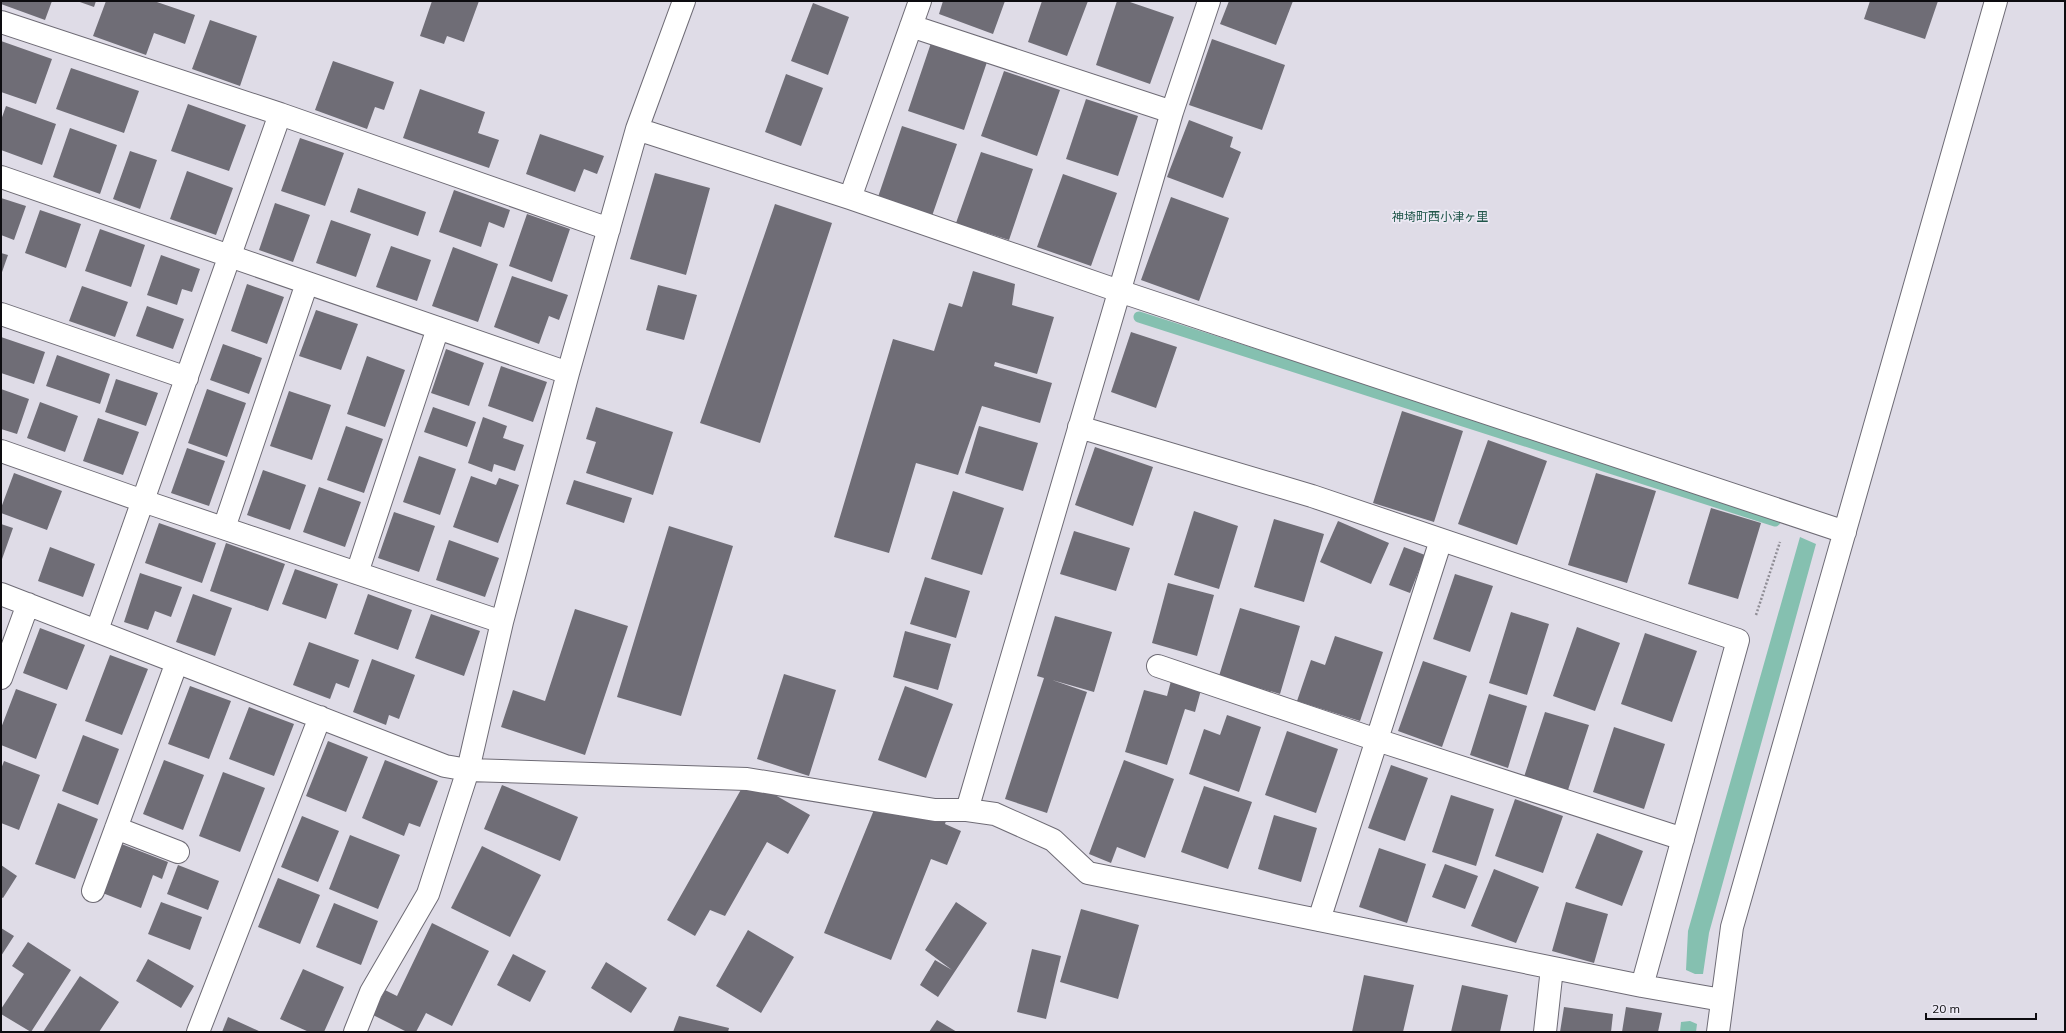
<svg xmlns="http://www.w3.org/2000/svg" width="2066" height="1033" font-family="Mulish,'Noto Sans JP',sans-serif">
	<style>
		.water { fill: #85c0b0 }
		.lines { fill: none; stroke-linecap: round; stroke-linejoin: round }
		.stream { stroke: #85c0b0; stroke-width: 11 }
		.building { fill: #6f6d76 }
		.minor-casing { stroke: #6e6b75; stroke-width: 24 }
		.path { stroke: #8e8c94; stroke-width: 2.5; stroke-dasharray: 2 2; stroke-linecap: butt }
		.minor { stroke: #fff; stroke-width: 22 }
		.labels { text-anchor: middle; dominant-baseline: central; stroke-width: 3.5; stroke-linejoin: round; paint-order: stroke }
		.quarter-label { font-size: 12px; fill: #20564a; stroke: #ece9f4 }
	</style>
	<rect width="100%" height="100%" fill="#dfdce7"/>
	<path class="water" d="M1800,537L1816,544L1709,933L1703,974H1695L1686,970L1688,931Z
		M1690,1021L1697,1024L1696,1032H1680L1681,1022Z"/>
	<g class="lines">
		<path class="stream" d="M1139,317L1775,521"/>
	</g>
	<path class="building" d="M1,1H52L45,20L1,4Z
		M77,1H96L94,7Z
		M106,1H154L195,15L185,44L154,33L146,55L93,36Z
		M432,1H479L464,42L447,36L444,44L420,36Z
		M943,1H1005L993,34L939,14Z
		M1042,1H1088L1067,56L1028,42Z
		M1117,1H1127L1174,17L1150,84L1096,65Z
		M1229,1H1293L1276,45L1220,24Z
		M1870,1H1938L1925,39L1864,19Z
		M813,3L849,17L828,75L791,61Z
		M210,20L257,36L240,86L192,69Z
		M1212,39L1285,65L1262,130L1189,105Z
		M1,41L52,59L36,104L1,92Z
		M931,43L987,62L964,130L908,111Z
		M333,61L394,82L384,110L375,107L367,129L315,110Z
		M71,68L139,91L124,133L56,109Z
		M1004,71L1060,90L1037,156L981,136Z
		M786,74L823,88L801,146L765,132Z
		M420,89L485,112L478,133L499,140L489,168L403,138Z
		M1086,99L1138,116L1118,176L1066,159Z
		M188,104L246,125L229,171L171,151Z
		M6,106L56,124L42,165L1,150V120Z
		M1189,120L1233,137L1230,147L1241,152L1223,198L1167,177Z
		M902,126L957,144L932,216L878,197Z
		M70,128L117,145L100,194L53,177Z
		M540,134L604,156L597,174L584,169L575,192L526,174Z
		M300,138L344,153L325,206L281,191Z
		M130,151L157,160L140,209L113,199Z
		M981,152L1033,169L1009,240L956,223Z
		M187,171L233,188L216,235L170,219Z
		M655,173L710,188L686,275L630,259Z
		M1063,174L1117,193L1091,266L1037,247Z
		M358,188L426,212L418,236L350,212Z
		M454,190L510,210L504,228L489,222L481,247L439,232Z
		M1171,197L1229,218L1199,301L1141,280Z
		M1,198L26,206L14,240L1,235Z
		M275,203L310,215L293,262L259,250Z
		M775,204L832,223L760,443L700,423Z
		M40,210L81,224L66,268L25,253Z
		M527,214L570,229L552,282L509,266Z
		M331,220L371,234L356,277L316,263Z
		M100,229L145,245L131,287L85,271Z
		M391,246L431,260L417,301L376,287Z
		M453,247L498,264L478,322L432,306Z
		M1,253L8,255L1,275Z
		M161,255L200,269L192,292L182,289L177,305L147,295Z
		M973,271L1015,284L1012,305L1054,317L1037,374L995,362L994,366L1052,383L1040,423L982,406L958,475L916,463L889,553L834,537L893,339L934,351L949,303L962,307Z
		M512,276L568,295L559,320L549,316L539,344L494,327Z
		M247,284L284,297L267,344L231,331Z
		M658,285L697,295L684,340L646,330Z
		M82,286L128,302L115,337L69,321Z
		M147,306L184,319L173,349L136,336Z
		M316,310L358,324L341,370L299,356Z
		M1131,332L1177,347L1156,408L1111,392Z
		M1,337L45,352L34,384L1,373Z
		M223,344L262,358L249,394L210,380Z
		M446,349L484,363L469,406L431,393Z
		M57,355L110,374L100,404L46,386Z
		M367,356L405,370L385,427L347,414Z
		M501,366L547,382L533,422L488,406Z
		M116,379L158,393L146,426L105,412Z
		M1,389L29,399L17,434L1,429Z
		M207,389L246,403L227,457L188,443Z
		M289,391L331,405L312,460L270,446Z
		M40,402L78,416L65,452L27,438Z
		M433,407L476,422L467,447L424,432Z
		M596,407L673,432L653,495L586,473L596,442L586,439Z
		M1402,411L1463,431L1434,522L1373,503Z
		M483,417L507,426L503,438L524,445L515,471L494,464L492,472L468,463Z
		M98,418L139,432L123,475L83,461Z
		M346,426L383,439L364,493L327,480Z
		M979,426L1038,443L1023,491L965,473Z
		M1488,440L1547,461L1517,545L1458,524Z
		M1095,447L1153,467L1133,526L1075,505Z
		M187,448L225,461L209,506L171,493Z
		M419,456L456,469L440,515L403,502Z
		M263,470L306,485L290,530L247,515Z
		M14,473L62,491L47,530L1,513V508Z
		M1596,473L1656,491L1627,583L1568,565Z
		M471,476L496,485L499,478L519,485L498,543L453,527Z
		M574,480L632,498L624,523L566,504Z
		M319,487L361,502L345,547L303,532Z
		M953,491L1004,508L982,575L931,559Z
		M1711,508L1761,523L1738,599L1688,584Z
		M1194,511L1238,526L1219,589L1174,575Z
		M394,512L435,526L419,572L378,558Z
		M1274,519L1324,534L1304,602L1254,587Z
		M1338,521L1389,543L1371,584L1320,562Z
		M159,523L216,543L202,583L145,563Z
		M1,524L13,528L1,562Z
		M669,526L733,546L681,716L617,697Z
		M1074,531L1130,548L1116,591L1060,574Z
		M449,540L499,558L485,597L436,580Z
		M226,543L285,564L268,611L210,591Z
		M50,547L95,564L83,597L38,581Z
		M1404,547L1425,555L1410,593L1389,585Z
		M295,569L338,584L326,619L282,604Z
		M140,573L182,587L171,617L155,611L148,630L124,622Z
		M1455,574L1493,586L1470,652L1433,639Z
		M925,577L970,591L956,638L910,624Z
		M1168,583L1214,595L1197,656L1152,643Z
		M193,594L232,608L215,656L176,642Z
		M368,594L412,610L398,650L354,634Z
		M1240,608L1300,626L1280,694L1219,676Z
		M575,609L628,626L585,755L501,727L513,690L545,701Z
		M1511,612L1549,624L1527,695L1489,683Z
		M431,614L480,631L464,676L415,658Z
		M1055,616L1112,632L1094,692L1052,680L1087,692L1047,813L1005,799L1044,678L1037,676Z
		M1577,627L1620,643L1595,711L1553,696Z
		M40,628L85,645L67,690L23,673Z
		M905,631L951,644L938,690L893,677Z
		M1645,633L1697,651L1672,722L1621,704Z
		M1335,636L1383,652L1360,721L1297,701L1311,660L1325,665Z
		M309,642L359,660L349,688L336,683L330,699L293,685Z
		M110,655L148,669L122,735L85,721Z
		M372,659L415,675L399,719L389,715L386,725L353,712Z
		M1423,661L1467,676L1442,747L1398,731Z
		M784,674L836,690L809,776L757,759Z
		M1171,681L1201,690L1195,712L1185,709L1167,765L1125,752L1144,690L1167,696Z
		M190,686L231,701L209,759L168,744Z
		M905,686L953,704L926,778L878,760Z
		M16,689L57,704L36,759L1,745V728Z
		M1489,694L1527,706L1508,768L1470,755Z
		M249,707L294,724L274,776L229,759Z
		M1545,712L1589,725L1568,790L1524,777Z
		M1227,715L1261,727L1239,792L1189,774L1204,729L1220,735Z
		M1614,727L1665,744L1644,809L1593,792Z
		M1287,731L1338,749L1316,813L1265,795Z
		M83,735L119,749L98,805L62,791Z
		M328,741L368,757L346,812L306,796Z
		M164,760L204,775L183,830L143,814Z
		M385,760L438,781L420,827L409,823L404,836L362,818Z
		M1124,760L1174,779L1145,858L1117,847L1111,863L1089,854Z
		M4,761L40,775L19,830L1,823V769Z
		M1391,765L1428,778L1405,841L1368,828Z
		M223,772L265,788L240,852L199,836Z
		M747,779L810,815L788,854L767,842L725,916L710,910L695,936L667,920Z
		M502,785L578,817L560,861L484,829Z
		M1204,786L1252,802L1228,869L1181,852Z
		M1451,795L1494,809L1476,866L1432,852Z
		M1515,799L1563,816L1543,873L1495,856Z
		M878,800L931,821L935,810L948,815L945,824L961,831L947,865L931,859L891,960L824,933Z
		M58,803L98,819L75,879L35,864Z
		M1274,815L1317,828L1301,882L1258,869Z
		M302,816L339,831L318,882L281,867Z
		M1597,833L1643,851L1622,906L1575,888Z
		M350,835L400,855L378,909L329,889Z
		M119,843L168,862L162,879L153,875L141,908L100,892Z
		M482,846L541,875L510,937L451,908Z
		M1379,848L1426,864L1407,923L1359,907Z
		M1445,864L1478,876L1465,909L1432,897Z
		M1,865L17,876L3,898L1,897Z
		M178,865L219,881L208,910L167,894Z
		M1494,869L1539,887L1516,943L1471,926Z
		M278,878L320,895L300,944L258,927Z
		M161,902L202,917L190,950L148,934Z
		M956,902L987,923L938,997L920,985L935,960L952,970L925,950Z
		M1566,902L1608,914L1594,963L1552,951Z
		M334,903L378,921L361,965L316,947Z
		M1081,909L1139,925L1118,999L1060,982Z
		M432,923L489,951L452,1026L426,1013L416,1032H407L373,1015L385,990L397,996Z
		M1,928L14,936L1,956Z
		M748,930L794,957L761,1013L716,986Z
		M28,942L71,970L31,1032L1,1014V1009L24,974L12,966Z
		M1032,949L1061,956L1046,1019L1017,1012Z
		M513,954L546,971L530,1002L497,985Z
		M148,959L194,986L181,1008L136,981Z
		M606,962L647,988L631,1013L591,988Z
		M303,969L344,987L324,1032H309L280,1019Z
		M1364,975L1414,985L1403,1032H1352Z
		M80,976L119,1002L99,1032H43Z
		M1462,985L1508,995L1500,1032H1451Z
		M1564,1007L1613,1014L1611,1032H1560Z
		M1626,1007L1662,1013L1658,1032H1622Z
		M679,1016L729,1028L728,1032H673Z
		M228,1017L261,1032H222Z
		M937,1020L957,1032H929Z"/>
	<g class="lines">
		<defs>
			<path id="minor" d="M1,22L280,114
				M911,26L1172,112
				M637,129L850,198L1119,291L1845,532
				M1,177L568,373
				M850,198L920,1
				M1,314L187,378
				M1079,427L1312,496L1738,640L1642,986
				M1,451L143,501L502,622
				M224,528L307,283
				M357,573L438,328
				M1,594L445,766L468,770L747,779L935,810H967L995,814L1053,840L1088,873L1642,986L1722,1000
				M97,630L280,114L609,229
				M1158,666L1377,740L1683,839
				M1,678L28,604
				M967,810L1172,112L1209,1
				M116,828L178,852
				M93,891L177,662
				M1319,920L1441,540
				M198,1032L320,717
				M355,1032L371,992L428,894L468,770L502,622L568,373L637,129L684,1
				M1545,1032L1552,968
				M1718,1032L1732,927L1996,1"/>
		</defs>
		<use href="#minor" class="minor-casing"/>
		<path class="path" d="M1756,615L1780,542"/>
		<use href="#minor" class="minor"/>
	</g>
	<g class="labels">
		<g class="quarter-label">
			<text x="1440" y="216">神埼町西小津ヶ里</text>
		</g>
	</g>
	<rect width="2066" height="1033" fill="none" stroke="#0d0c10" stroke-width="4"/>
	<path d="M1926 1013v6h110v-6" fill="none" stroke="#0d0c10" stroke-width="2"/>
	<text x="1932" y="1013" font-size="12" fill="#0d0c10" stroke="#ece9f4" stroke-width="3" paint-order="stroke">20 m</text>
</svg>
